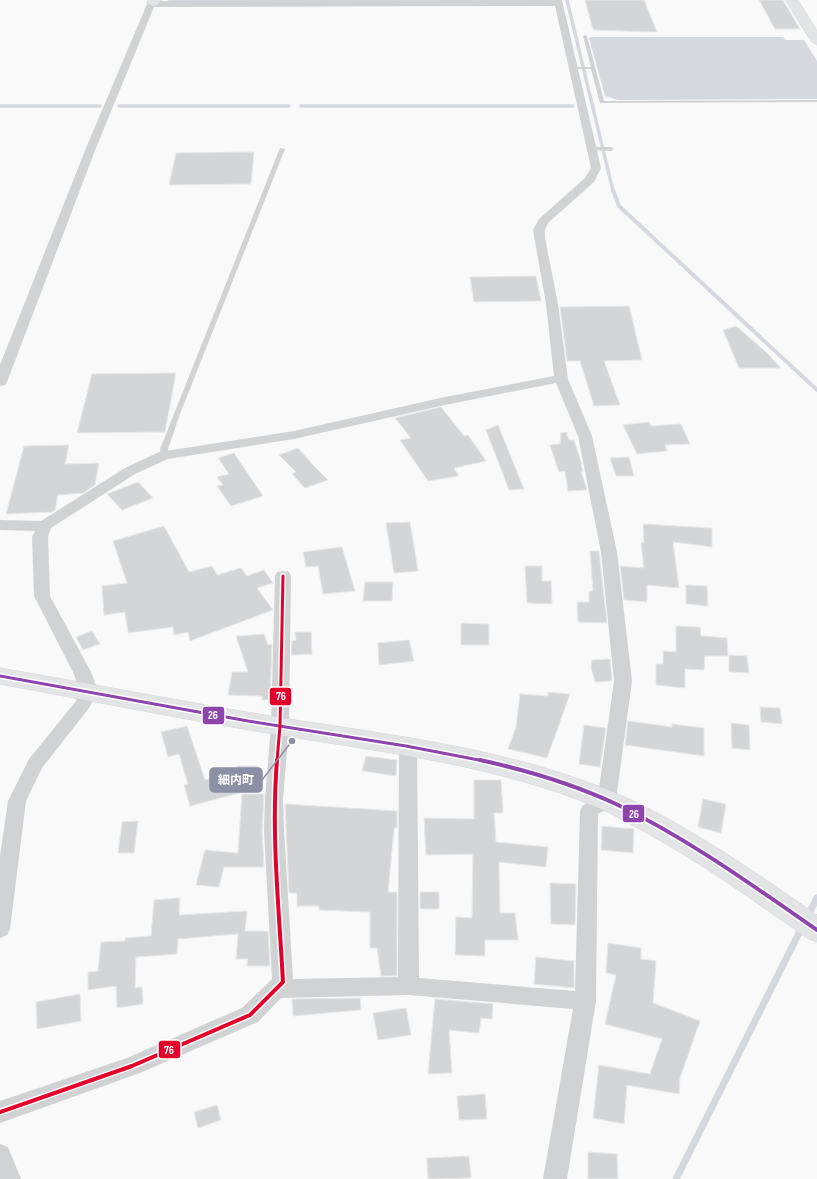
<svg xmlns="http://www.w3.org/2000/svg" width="817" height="1179" font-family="'Sofia Sans Condensed','Noto Sans JP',sans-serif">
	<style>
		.water { fill: #d5d8de }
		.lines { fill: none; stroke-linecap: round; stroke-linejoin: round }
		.stream-far2 { stroke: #d5d8de; stroke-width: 3.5 }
		.stream-far1 { stroke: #d5d8de; stroke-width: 4 }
		.stream { stroke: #d5d8de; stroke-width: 7 }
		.building { fill: #d4d5d7; stroke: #e8e8e8 }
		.secondary-casing { stroke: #d5d6d8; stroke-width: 1 }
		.primary-casing { stroke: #d5d5d7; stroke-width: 1 }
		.lane { fill: #d1d2d4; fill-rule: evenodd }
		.street { fill: #d1d2d4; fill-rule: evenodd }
		.secondary { fill: #e3e4e5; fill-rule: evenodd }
		.primary { fill: #e3e4e5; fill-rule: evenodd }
		.bus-1-far1-casing { stroke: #fff; stroke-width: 6 }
		.bus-1-casing { stroke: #fff; stroke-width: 7 }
		.bus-2-far1-casing { stroke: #fff; stroke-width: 6 }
		.bus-2-casing { stroke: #fff; stroke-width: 7 }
		.bus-1-far1 { stroke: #8e44ad; stroke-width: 3 }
		.bus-1 { stroke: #8e44ad; stroke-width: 4 }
		.bus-2-far1 { stroke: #e4002b; stroke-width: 3 }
		.bus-2 { stroke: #e4002b; stroke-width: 4 }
		.leader { fill: none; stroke: #8c90a4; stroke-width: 1.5 }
		.callout-dot { fill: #8c90a4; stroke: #fff; stroke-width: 1.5 }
		.callout { fill: #8c90a4; stroke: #8c90a4; stroke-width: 1.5 }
		.callout-label { font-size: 12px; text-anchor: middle; font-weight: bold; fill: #fff }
		.line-badge { stroke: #fff; stroke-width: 1.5 }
		.badge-label { font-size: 11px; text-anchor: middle; font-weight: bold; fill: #fff }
	</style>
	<rect width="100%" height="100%" fill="#f9f9f9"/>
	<path class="water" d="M167,0H551L545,2H172Z
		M592,37H783L785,40H804L817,61V99L618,100L605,96L589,38Z"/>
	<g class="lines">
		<path class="stream-far2" d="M567,0L613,191
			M0,106H100
			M119,106H289
			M301,106H573"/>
		<path class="stream-far1" d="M613,190L619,206L817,390"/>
		<path class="stream" d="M807,917L817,898
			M676,1179L802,927"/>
	</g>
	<path class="building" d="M585,0H644L657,32L593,30Z
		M759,0H783L800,29H775Z
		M254,152L251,184L169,185L176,153Z
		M536,276L541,301L474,302L470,277Z
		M629,306L642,360L604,361L620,405L594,406L580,361H567L560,307Z
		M736,326L766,352L781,368H739L723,330Z
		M176,373L165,432L77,433L92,374Z
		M441,407L464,436L468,435L486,461L454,468L459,476L428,481L400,440L411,438L395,418Z
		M649,422L651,426L681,424L690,444L665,445L667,451L637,454L623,425Z
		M498,425L524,489L509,490L486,430Z
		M566,432L569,440H574L582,465H581L583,471H581L587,490L568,491L565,471L559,472L550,445L560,444L561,433Z
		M69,445L65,464L99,463L95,485L83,493L58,495L55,510L52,512L6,514L24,446Z
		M298,448L314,466L328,480L305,488L292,474L296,472L279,455Z
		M234,453L263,496L231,506L217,486L223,485L217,477L229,474L218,458Z
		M629,457L634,476H616L610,458Z
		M138,482L153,498L122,510L107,494Z
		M410,522L418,571L394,573L386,523Z
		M643,524L712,528V547L673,542L679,588L647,585V602L624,600L620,566L644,568L641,543H644Z
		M164,526L189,572L212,566L217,575L241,568L247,576L264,570L273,583L257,588L273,610L190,641L188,632L174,635L173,627L128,633L125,612L104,615L102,586L127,583L113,541Z
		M342,547L355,591L323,594L318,566L306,567L303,552Z
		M590,551H599L607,623L578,622L577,602H589V591H593Z
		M525,566H542V581H551L552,604L527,603Z
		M365,582H393L392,601H363Z
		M686,585L707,586L708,606L686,604Z
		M461,623L489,624V645H461Z
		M676,626L700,627L701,636L727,638L728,656H705L704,670L685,669V688L656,685V664H663V651L676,652Z
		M92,631L100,644L83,650L76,637Z
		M295,632H311L312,654L291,655L292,641L296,640Z
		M264,634L268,645L272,644L270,700H262V696L228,695L232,672H248L236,636Z
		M409,640L414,661L379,665L378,643Z
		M729,655L747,656L749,673L729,672Z
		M610,659L612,681L595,682L591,668L592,660Z
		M548,692L570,694L547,758L508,749L516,727L520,694L548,696Z
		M760,707L780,708L782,724L761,722Z
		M628,721L672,727V724L704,728V756L625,745Z
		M731,723L749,725L750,750L732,748Z
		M584,725L606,728L600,767L579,764Z
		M187,726L205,780L236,772L237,766H257L255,789L190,806L184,785L188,784L179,754L168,757L161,732Z
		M366,756L397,760L396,776L362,771Z
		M474,780H501L503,813H494L496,842L548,847L546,867L499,862L500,913H515L518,940H485V956L455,955L456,917L472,918L473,854L426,855L424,818L474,819Z
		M242,794H264L262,830L264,867H224L219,887L196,885L205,850L238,853Z
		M703,799L726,804L721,833L698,827Z
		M285,804L397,811V828H394L388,892H397V976H381L377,948H370V912L319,910V906H297V893H289Z
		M138,821L134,853H118L122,822Z
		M602,826L634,829L633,853L601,850Z
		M550,883L576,884L575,925L551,924Z
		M420,892H439V909H420Z
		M180,898L179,915L247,911L245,931H268L270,966H247L248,959H236L238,934L178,939L177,954L136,957L135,988L142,987L143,1004L117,1008L116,986L88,990V972L98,971L101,942L125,941V938L151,936L154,900Z
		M608,943L641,948V959L656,961L653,1003L700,1021L680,1078L679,1094L627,1085L624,1124L593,1118L599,1065L650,1074L662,1039L605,1024L616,975L606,973Z
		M536,957L574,961V988L534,984Z
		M80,994L81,1021L37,1029L36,1002Z
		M360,998L361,1010L293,1016L292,999Z
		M435,999L493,1004L492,1019L481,1018L479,1033L449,1030L452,1073L428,1074Z
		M406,1008L411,1035L378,1040L373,1013Z
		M485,1094L487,1119L459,1120L457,1096Z
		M217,1105L221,1120L198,1128L194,1112Z
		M588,1152L617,1154L618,1179H588Z
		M469,1156L471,1178L428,1179L427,1158Z"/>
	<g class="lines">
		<defs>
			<path id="secondary" d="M149,0H161L157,5L153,6L147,3Z
				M786,0H798L817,31V45L811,41Z"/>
			<path id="primary" d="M0,668C94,684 188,703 282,718C397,736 513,749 620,795C688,825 756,873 817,915V942L807,938C754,901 702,863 645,832C630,824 615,815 599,808C497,765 388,753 280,735C186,720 93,701 0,684Z"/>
		</defs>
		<use href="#secondary" class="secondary-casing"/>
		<use href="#primary" class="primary-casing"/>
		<path class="lane" d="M585,35L587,36L604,101L817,100V102L600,103L591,69H575L573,68L575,67H591L583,36Z
			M593,147H611L614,149L611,151L591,150L590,149Z
			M280,148L285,149L180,414L168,449V455L164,457H161L160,449L174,414Z"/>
		<path class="street" d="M562,0L601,168L594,182L548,223L545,230V238L558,304L568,379L592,436L617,552L632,681L616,800L614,805L598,814L596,1001L567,1179H543L573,1009L409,995L281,998L258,1022L140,1073L0,1123V1101L127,1058L242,1008L272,979L264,830L265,799L271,726L275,576L277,572L283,571L289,572L291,576L289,726L283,799L284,830L293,979L398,977L399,746L402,741L408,739L414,741L417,746L419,978L575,991L580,811L582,806L598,796L614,681L601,552L578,436L556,383L445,405L294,439L168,459L135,474L51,528L48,537L50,596L91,672L98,691L89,708L42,768L26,801L10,929L7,935L0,938V856L8,801L29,759L76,701L80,691L73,672L34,596L32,537L35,531L0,530V520L41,521L125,468L159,452L294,431L445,397L554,376L546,304L533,230L539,219L585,178L591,168L555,6L154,7L96,148L7,382L5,385L0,386V365L86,148L147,4L151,1Z
			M0,1144L8,1147L21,1179H0Z"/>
		<use href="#secondary" class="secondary"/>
		<use href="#primary" class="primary"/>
		<defs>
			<path id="bus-1-far1" d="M0,676L248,721L406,746L484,761"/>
			<path id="bus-1" d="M480,760C526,770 573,784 616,804C687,838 752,885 817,930"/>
			<path id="bus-2-far1" d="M277,761L280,726L283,576"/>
			<path id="bus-2" d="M0,1112L132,1066L250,1015L283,982C279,908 271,834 277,760"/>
		</defs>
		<use href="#bus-1-far1" class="bus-1-far1-casing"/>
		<use href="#bus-1" class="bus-1-casing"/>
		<use href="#bus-2-far1" class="bus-2-far1-casing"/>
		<use href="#bus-2" class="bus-2-casing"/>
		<use href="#bus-1-far1" class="bus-1-far1"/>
		<use href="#bus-1" class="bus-1"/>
		<use href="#bus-2-far1" class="bus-2-far1"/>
		<use href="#bus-2" class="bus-2"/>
	</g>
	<path class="leader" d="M292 741L262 780"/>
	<circle class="callout-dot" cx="292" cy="741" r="4"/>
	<rect class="callout" x="210" y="768" width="52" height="24" rx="4"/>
	<g class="callout-label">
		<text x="236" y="784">細内町</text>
	</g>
	<g class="line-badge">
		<rect x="269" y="687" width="23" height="19" rx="4" fill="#e4002b"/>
		<rect x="202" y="706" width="23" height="19" rx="4" fill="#8e44ad"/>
		<rect x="622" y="804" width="23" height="19" rx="4" fill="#8e44ad"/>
		<rect x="158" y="1040" width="23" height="19" rx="4" fill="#e4002b"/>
	</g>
	<g class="badge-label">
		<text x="281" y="700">76</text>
		<text x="213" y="719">26</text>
		<text x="634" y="818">26</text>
		<text x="169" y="1054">76</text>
	</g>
</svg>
